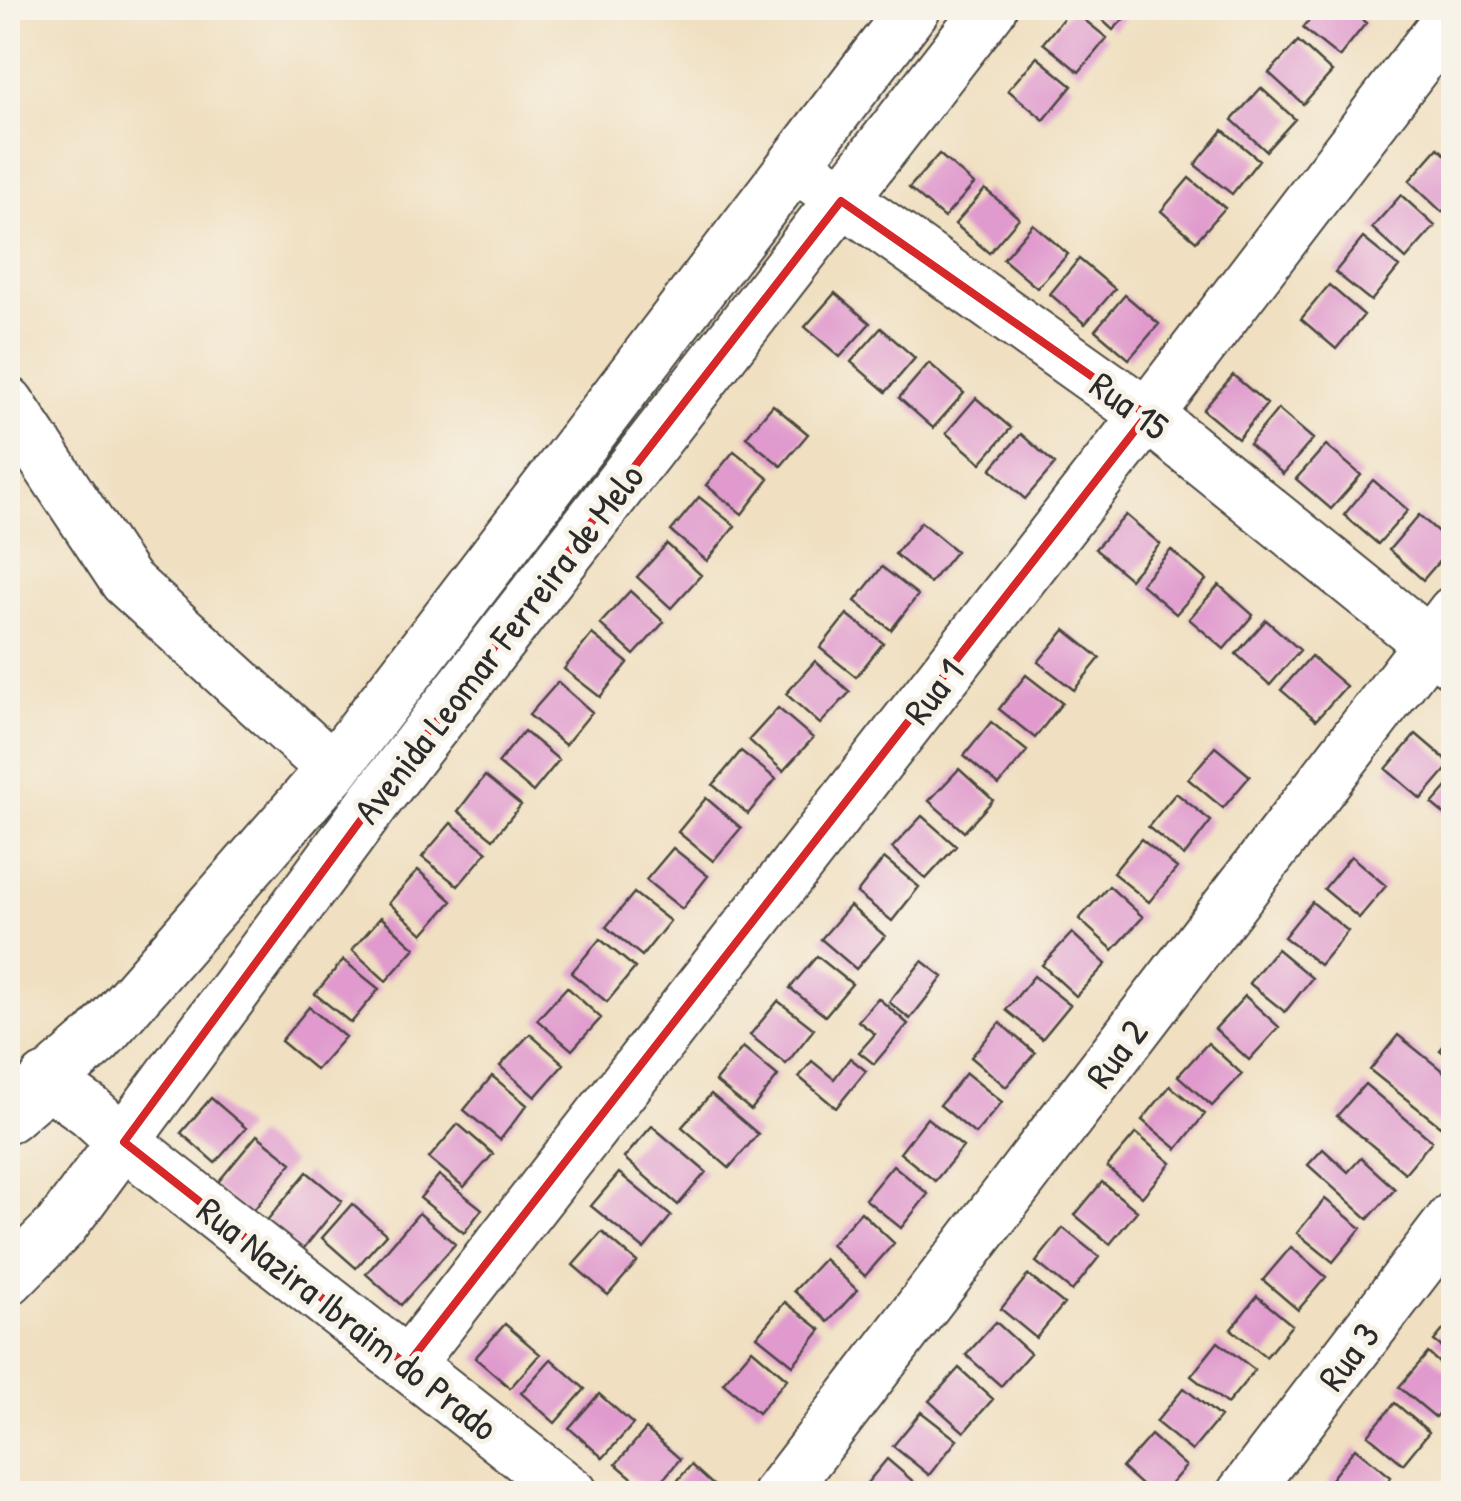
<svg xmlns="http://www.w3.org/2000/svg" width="1461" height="1501" font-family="'Patrick Hand',sans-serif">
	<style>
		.building { fill: #e09acd }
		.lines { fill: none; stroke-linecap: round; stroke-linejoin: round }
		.minor-casing { stroke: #494641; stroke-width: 56 }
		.minor { stroke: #fff; stroke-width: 52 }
		.marked { fill: none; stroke: #d62828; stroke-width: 8; stroke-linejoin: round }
		.labels { text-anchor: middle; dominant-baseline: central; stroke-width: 10; stroke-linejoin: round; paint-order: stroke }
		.street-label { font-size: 38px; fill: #2b2b2b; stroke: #f7f3e8 }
	</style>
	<rect width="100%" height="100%" fill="#f7f3e8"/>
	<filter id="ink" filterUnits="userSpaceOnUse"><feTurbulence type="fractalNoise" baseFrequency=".01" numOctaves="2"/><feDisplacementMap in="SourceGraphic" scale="20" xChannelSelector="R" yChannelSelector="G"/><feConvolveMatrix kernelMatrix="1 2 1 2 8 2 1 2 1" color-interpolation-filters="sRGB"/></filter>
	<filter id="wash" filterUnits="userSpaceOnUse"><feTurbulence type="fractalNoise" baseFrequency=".0048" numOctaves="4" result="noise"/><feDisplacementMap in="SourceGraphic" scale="40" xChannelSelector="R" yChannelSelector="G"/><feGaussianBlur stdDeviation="2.25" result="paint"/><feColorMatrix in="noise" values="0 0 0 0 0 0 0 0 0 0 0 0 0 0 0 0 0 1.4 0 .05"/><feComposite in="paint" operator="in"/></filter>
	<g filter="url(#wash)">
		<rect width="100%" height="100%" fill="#f0dfc0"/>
		<g id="blocks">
			<path class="building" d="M1089,8H1134L1113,30Z
				M1319,8H1347L1366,23L1339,57L1303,28Z
				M1071,9L1107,38L1079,72L1043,43Z
				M1298,41L1332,72L1303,104L1269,73Z
				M1037,57L1072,86L1044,120L1008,90Z
				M1261,88L1295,119L1266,151L1232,120Z
				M1223,130L1259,160L1232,194L1195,165Z
				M1438,148L1454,162V200L1442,212L1409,181Z
				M939,154L974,184L944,218L909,188Z
				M1189,178L1225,208L1196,241L1161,211Z
				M985,189L1019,218L989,253L955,224Z
				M1401,195L1435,226L1406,259L1372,228Z
				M1033,224L1068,254L1037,288L1003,259Z
				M1363,238L1399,267L1371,301L1335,272Z
				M1079,259L1115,289L1085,324L1050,294Z
				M1329,285L1364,315L1336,349L1301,319Z
				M835,293L870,323L840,357L805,327Z
				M1125,295L1159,324L1129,359L1095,330Z
				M881,328L915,358L886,392L851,362Z
				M929,363L964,393L933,428L899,398Z
				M1233,375L1267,404L1238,439L1203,410Z
				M976,398L1011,428L981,463L946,433Z
				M773,405L808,434L781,466L746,437Z
				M1278,409L1313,439L1283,474L1249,444Z
				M1021,434L1055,464L1025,499L991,469Z
				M1326,445L1361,475L1331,509L1296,479Z
				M734,451L769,479L742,514L706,485Z
				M1373,480L1408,510L1378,544L1344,515Z
				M699,497L735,526L707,561L671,531Z
				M1126,515L1160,544L1130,579L1095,549Z
				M1419,515L1453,545L1423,580L1389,550Z
				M921,522L956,551L930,583L895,554Z
				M667,544L701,575L671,608L637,577Z
				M1171,550L1206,580L1176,614L1141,584Z
				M882,567L918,595L891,630L855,601Z
				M1219,585L1253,615L1224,649L1189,619Z
				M630,591L664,622L634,655L600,624Z
				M847,614L883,643L856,677L820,648Z
				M1266,620L1300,650L1270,685L1236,654Z
				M1065,630L1100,658L1074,690L1038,662Z
				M592,634L628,663L600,697L564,669Z
				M1311,656L1346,686L1316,720L1281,690Z
				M815,661L850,692L820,724L786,694Z
				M1026,675L1062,703L1035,738L999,709Z
				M558,682L592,712L565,745L529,715Z
				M778,708L813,738L783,771L749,740Z
				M991,722L1027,751L999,785L964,756Z
				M524,731L559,760L533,792L498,763Z
				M1416,734L1451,764L1421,799L1386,769Z
				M1215,747L1250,776L1223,808L1188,779Z
				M741,751L776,779L748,814L713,785Z
				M959,769L993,800L964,832L929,801Z
				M485,776L521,805L493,839L458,811Z
				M1454,779V822L1432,804Z
				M1176,793L1211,821L1184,856L1148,827Z
				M706,798L741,828L713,861L678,832Z
				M922,816L956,846L926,879L892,848Z
				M451,823L487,852L458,886L422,857Z
				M1141,839L1177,868L1149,902L1113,873Z
				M673,848L708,876L682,909L646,880Z
				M1351,856L1386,886L1359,918L1324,889Z
				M884,858L919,887L892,921L857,893Z
				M418,870L452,901L423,934L389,903Z
				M1109,886L1143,917L1113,950L1079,919Z
				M634,893L670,921L642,956L606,927Z
				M1312,902L1348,931L1320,965L1284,937Z
				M850,906L885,936L856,969L821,939Z
				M381,917L415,948L386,981L352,950Z
				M1072,933L1106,964L1076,996L1042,965Z
				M600,939L635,968L607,1002L571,973Z
				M1277,949L1312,978L1285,1012L1249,983Z
				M817,956L852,984L825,1016L790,988Z
				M343,960L379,989L351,1023L315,994Z
				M922,961L943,977L910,1019L889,1002Z
				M1034,976L1070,1005L1042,1039L1006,1010Z
				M567,987L601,1018L572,1050L537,1020Z
				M1245,996L1279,1027L1249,1060L1215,1029Z
				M878,998L908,1024L874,1064L859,1052L875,1034L858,1021Z
				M778,1001L814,1029L786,1064L750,1035Z
				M309,1007L345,1037L316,1070L281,1041Z
				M1000,1023L1035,1053L1006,1087L971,1057Z
				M1454,1033V1061L1440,1050Z
				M530,1034L564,1064L535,1097L500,1066Z
				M1398,1035L1454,1080V1110L1440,1126L1370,1070Z
				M1208,1043L1242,1074L1212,1106L1178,1076Z
				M743,1047L778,1076L751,1110L715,1081Z
				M850,1058L866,1071L836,1108L799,1077L812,1061L834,1079Z
				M966,1073L1002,1102L975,1134L940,1105Z
				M492,1076L527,1105L500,1140L464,1110Z
				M1365,1084L1432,1141L1405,1173L1337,1116Z
				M1170,1086L1205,1114L1177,1149L1142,1120Z
				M711,1094L758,1134L729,1168L682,1127Z
				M211,1098L246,1128L215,1163L181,1133Z
				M927,1118L963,1147L935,1181L900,1153Z
				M458,1124L493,1154L464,1187L429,1158Z
				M652,1126L706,1172L678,1205L624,1158Z
				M1136,1133L1171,1163L1142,1197L1107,1167Z
				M257,1135L292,1163L249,1216L214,1187Z
				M1323,1149L1348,1172L1361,1158L1395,1189L1368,1219L1308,1165Z
				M893,1165L928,1194L901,1228L865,1199Z
				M307,1172L342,1201L300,1253L264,1224Z
				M619,1173L671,1216L644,1249L591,1206Z
				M439,1175L482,1209L464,1233L420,1198Z
				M1102,1182L1137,1211L1110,1244L1075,1215Z
				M1325,1199L1361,1228L1333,1262L1297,1233Z
				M352,1204L386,1234L356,1268L322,1238Z
				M861,1212L894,1243L865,1276L831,1245Z
				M419,1213L455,1244L401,1305L366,1274Z
				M1063,1228L1099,1257L1072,1291L1036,1262Z
				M602,1232L637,1262L608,1295L573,1265Z
				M1291,1247L1326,1277L1298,1310L1263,1280Z
				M824,1259L857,1290L828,1322L794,1291Z
				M1028,1275L1064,1304L1036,1338L1001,1309Z
				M1257,1296L1292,1325L1266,1357L1231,1329Z
				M785,1302L821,1330L793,1365L757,1336Z
				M1454,1317V1356L1434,1341Z
				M996,1322L1030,1353L1001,1386L966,1355Z
				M505,1324L540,1354L510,1388L475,1358Z
				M1218,1342L1255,1370L1227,1404L1191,1376Z
				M752,1349L787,1379L758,1413L723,1383Z
				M1428,1353L1454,1376V1395L1435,1417L1399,1387Z
				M551,1359L585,1389L555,1423L521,1393Z
				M959,1368L993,1399L964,1432L929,1401Z
				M1184,1388L1220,1417L1192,1451L1156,1422Z
				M599,1394L633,1424L603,1458L569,1428Z
				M1395,1403L1429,1432L1403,1464L1368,1435Z
				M921,1412L957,1440L929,1475L893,1446Z
				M646,1429L680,1459L651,1494L616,1464Z
				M1151,1435L1186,1466L1162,1494H1151L1122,1468Z
				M1355,1448L1391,1477L1378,1494H1341L1328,1483Z
				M887,1459L922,1489L919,1494H858Z
				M691,1465L723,1494H666Z"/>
		</g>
	</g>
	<g filter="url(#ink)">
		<use href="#blocks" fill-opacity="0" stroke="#494641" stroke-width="2.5"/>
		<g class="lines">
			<defs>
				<path id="minor" d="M815,179L1147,415L1454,663
					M8,403L126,581L333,769
					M46,1080L90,1111L124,1142L572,1494
					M8,1116L97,1039L333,769L914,8
					M8,1279L60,1227L374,802L990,8
					M407,1365L1147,415L1454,13
					M779,1494L1454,612
					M1243,1494L1454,1218"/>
			</defs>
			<use href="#minor" class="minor-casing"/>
			<use href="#minor" class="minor"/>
		</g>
	</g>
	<path class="marked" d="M841,201L1147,415L407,1365L124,1142L374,802Z"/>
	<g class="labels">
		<g class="street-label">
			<text transform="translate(1130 405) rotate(36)">Rua 15</text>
			<text transform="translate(498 643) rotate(-52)">Avenida Leomar Ferreira de Melo</text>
			<text transform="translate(933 691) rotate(-52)">Rua 1</text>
			<text transform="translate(1116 1053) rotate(-53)">Rua 2</text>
			<text transform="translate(348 1318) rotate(38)">Rua Nazira Ibraim do Prado</text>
			<text transform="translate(1348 1356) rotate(-53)">Rua 3</text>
		</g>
	</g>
	<rect width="1461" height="1501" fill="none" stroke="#f7f3e8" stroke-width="40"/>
</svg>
